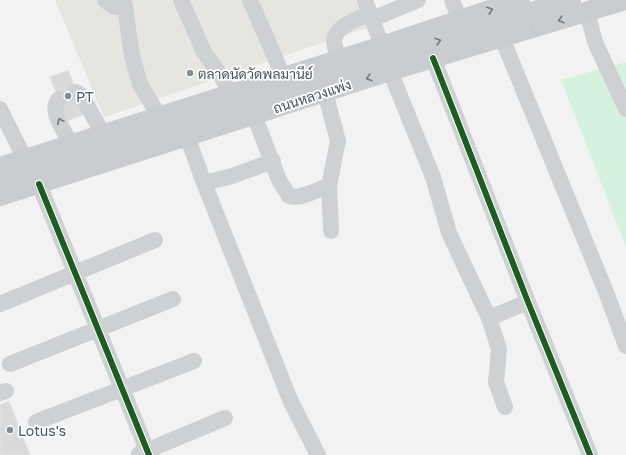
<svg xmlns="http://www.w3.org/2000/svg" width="626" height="455" font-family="'Golos Text',Sarabun,sans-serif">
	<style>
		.commercial { fill: #e6e5e0 }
		.green { fill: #d5f2df }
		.building { fill: #d9dadc; stroke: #e4e4e5 }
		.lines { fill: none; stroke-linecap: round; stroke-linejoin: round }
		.minor { stroke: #cdd1d3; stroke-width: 16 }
		.major { stroke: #c9cdd0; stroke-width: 20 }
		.path-bridge { stroke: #bac8c2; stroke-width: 2; stroke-dasharray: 3 2; stroke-linecap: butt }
		.major-bridge { stroke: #c9cdd0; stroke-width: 20 }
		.cycleway-casing { stroke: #fff; stroke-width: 8 }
		.cycleway { stroke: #1b5e20; stroke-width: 6 }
		.oneway { stroke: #6f7a82 }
		.oneway2 { stroke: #707b82 }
		.poi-dot { fill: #848d93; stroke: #fff; stroke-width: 1.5 }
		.labels { text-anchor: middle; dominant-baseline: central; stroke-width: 3.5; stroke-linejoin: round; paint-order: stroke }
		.poi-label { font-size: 14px; fill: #485660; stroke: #fff; text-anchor: start }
		.street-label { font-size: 14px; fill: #485660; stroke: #fff }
	</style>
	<rect width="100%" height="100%" fill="#f2f2f2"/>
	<path class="commercial" d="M55,0H358L369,27L104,117Z"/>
	<path class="green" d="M626,62V247L561,80Z"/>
	<path class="building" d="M68,70L85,114L67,121L50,77Z
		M9,401L30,455H0V405Z"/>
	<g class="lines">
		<path class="minor" d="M105,0L113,6L125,9
			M124,0L132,56L140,84L159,116
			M181,0L204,52L221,76L230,93
			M250,0L283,76
			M365,0L382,46
			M452,0L460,20
			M587,12L595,42L626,109
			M372,19L418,0
			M502,38L606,292L626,346
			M433,58L528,302L590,455
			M340,59C338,54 334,47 334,41C335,26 358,19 370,13
			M390,71L433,177L449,233L489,318L499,349L496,382L505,407
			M76,92L82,96L103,134
			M325,92L338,141L329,186L331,231
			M59,99C48,111 65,131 71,144
			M0,109L25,159
			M254,115L279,180L289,196C300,200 318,189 329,186
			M187,136L204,183L291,402L318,455
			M204,183L232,176L273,161
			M39,184L149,455
			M0,304L155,240
			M489,318L528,302
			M10,364L173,299
			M0,393L6,391
			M36,422L194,361
			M139,454L225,418"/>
		<path class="major" d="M0,167L382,46L520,0
			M0,196L390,71L625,0"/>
		<path class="path-bridge" d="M532,28L534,34"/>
		<path class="major-bridge" d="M0,179L237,102L571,0"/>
		<defs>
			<path id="cycleway" d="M433,58L528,302L590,455
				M39,184L149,455"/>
		</defs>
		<use href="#cycleway" class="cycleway-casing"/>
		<use href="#cycleway" class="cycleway"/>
	</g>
	<defs><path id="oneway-chevron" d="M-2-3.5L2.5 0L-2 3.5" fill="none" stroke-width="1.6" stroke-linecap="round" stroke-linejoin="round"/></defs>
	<g class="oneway">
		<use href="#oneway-chevron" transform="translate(490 10) rotate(-19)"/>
		<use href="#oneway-chevron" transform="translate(561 20) rotate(163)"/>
		<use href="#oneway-chevron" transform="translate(438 41) rotate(-17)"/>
		<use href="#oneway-chevron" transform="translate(369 78) rotate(162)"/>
	</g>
	<use class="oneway2" href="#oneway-chevron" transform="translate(60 121) rotate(-117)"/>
	<g class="poi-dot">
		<circle cx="190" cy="73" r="4"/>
		<circle cx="68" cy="96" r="4"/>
		<circle cx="10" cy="430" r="4"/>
	</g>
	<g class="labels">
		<g class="poi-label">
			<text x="198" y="73">ตลาดนัดวัดพลมานีย์</text>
			<text x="76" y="96">PT</text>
			<text x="18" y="430">Lotus's</text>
		</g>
		<g class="street-label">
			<text transform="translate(312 96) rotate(-18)">ถนนหลวงแพ่ง</text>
		</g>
	</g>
</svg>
